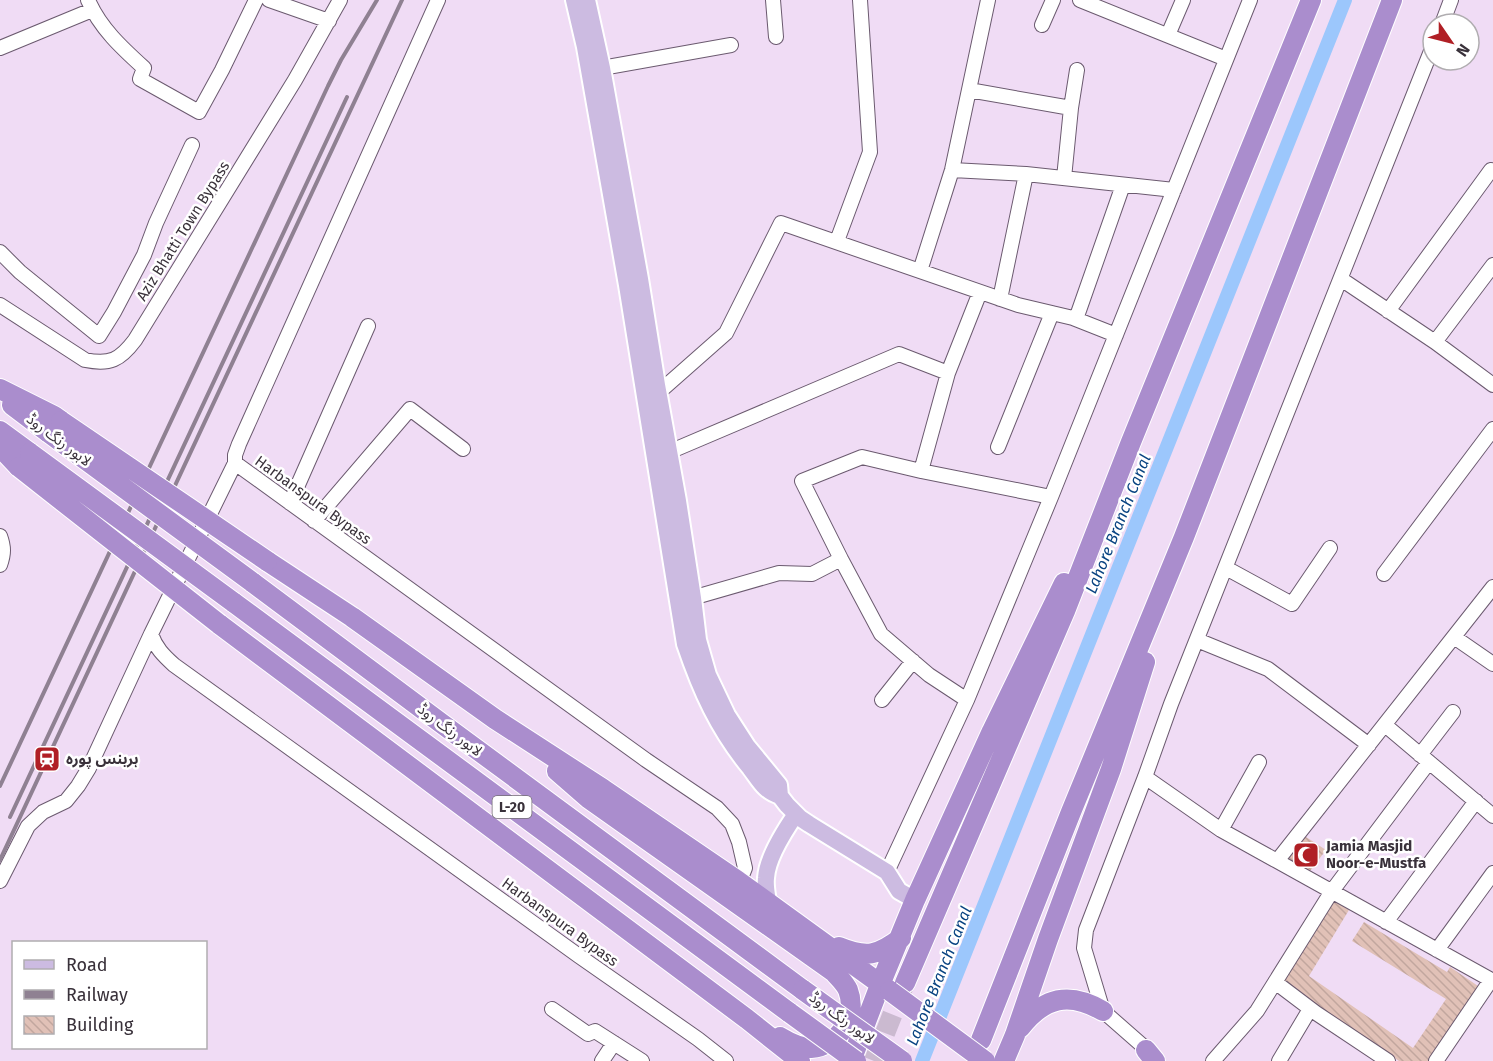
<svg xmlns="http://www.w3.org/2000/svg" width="1493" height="1061" font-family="'Fira Sans','Noto Sans Arabic',sans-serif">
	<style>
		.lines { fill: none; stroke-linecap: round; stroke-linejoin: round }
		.canal { stroke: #9cc7fc; stroke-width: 14 }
		.building { fill: url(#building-back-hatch) }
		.highway-tunnel { stroke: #cbbad0; stroke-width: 20; stroke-dasharray: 20 10; stroke-linecap: butt }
		.minor-casing { stroke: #6b5a6f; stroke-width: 16 }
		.major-casing { stroke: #fff; stroke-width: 20 }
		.highway-casing { stroke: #fff; stroke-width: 22 }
		.minor { stroke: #fff; stroke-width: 14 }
		.major { stroke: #ccbbe1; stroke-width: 16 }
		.highway { stroke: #aa8dcd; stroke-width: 20 }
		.rail { stroke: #8f8192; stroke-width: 4 }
		.highway-bridge-casing { stroke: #fff; stroke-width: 22; stroke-linecap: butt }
		.highway-bridge { stroke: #aa8dcd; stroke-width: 20 }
		.labels { text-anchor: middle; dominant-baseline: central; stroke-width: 5; stroke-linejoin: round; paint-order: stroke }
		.shield { fill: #fff; stroke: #746f75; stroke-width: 1.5 }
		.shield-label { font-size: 14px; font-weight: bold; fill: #39313a }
		.street-label { font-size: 15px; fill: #39313a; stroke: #fff }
		.poi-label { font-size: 15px; font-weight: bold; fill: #39313a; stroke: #fff; text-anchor: start }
		.water-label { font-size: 16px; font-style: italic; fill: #0a4482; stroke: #fff }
	</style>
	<defs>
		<pattern id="building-back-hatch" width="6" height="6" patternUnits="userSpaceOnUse" patternTransform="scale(1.5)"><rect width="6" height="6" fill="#e1c1b7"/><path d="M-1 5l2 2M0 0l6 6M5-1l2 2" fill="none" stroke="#c2a69e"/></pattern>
	</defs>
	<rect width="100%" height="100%" fill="#f0dcf5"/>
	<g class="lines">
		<path class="canal" d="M922,1061L1345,0"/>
	</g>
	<path class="building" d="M1303,835L1326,850L1310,871L1286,859Z
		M1332,899L1349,910L1309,976L1413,1048L1446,999L1352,941L1364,922L1447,972L1450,967L1481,988L1430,1061H1399L1282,982Z"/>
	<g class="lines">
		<path class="highway-tunnel" d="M874,1061L905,983"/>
		<defs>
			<path id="minor" d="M88,0C100,28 122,48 144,68L140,79L199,112L222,70L256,0
				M269,0L329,21
				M773,0L776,37
				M1080,0L1226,59
				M1442,24L1451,0
				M1042,25L1053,0
				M1168,35L1183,0
				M0,48L92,10
				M602,68L731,45
				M969,90L1071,108
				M952,170L1026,174L1174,190
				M1064,178L1071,108L1077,70
				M837,241L870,152L860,0
				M0,252L20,272L99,336L114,312L144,255L156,223L192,145
				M920,271L952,170L988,0
				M1341,279L1435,342L1493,385
				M1000,299L1026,174
				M0,305L85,360C110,365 120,360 135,340L295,80L340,0
				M1388,311L1491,170
				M1076,319L1123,185
				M1435,342L1493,265
				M654,398L658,393L726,333L781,223L1018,305L1073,318L1116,335
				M998,447L1052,313
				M663,456L669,452L899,354L948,373L980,292
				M235,463L646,760L717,808L732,824L739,842L745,868L743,873L738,881
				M921,471L1051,497
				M290,503L368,326
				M314,521L410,409L463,449
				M0,536C4,547 4,554 0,565
				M841,559L881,634L929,675L967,700
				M1226,568L1292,604L1330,548
				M1384,574L1493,429
				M1493,587L1277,861L1493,981
				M685,600L779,573L812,574L841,559L802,481L862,457L921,471L948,373
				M151,634C156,648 163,655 174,665L579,956L698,1039L726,1061
				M1454,637L1493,664
				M1197,640L1268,669L1369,745
				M882,700L913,661
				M1385,725L1493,816
				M1420,755L1453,712
				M1145,777L1221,830L1277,861
				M1221,830L1259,762
				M887,872L967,700L1051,497L1250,0
				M0,881L28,826L43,812L66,801L78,786L89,768L151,634L235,463V455L239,444L438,0
				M1386,922L1476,801
				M1437,950L1493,873
				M1275,982L1316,1013L1388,1061
				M552,1009L588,1034L595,1031L642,1061
				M1152,1054L1103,1011L1084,948L1086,930L1145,777L1171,704L1433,46
				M602,1061L614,1043
				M1213,1061L1257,1011L1332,891L1429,762
				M1279,1061L1310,1009
				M1436,1061L1491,980"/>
			<path id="major" d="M574,0L585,47L627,285L685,644C701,691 718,729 750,768C760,781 764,791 780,796
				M587,0L602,68L640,279L657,385L678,501L693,598L698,640L708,675L727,715L747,746L779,785L780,796L787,805L800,818L809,824L887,872L899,891L915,900
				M768,902C767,894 765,886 766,878C767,859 785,830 796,814"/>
			<path id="highway" d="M0,389L54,416L61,421
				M12,405L49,433
				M0,431L30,453
				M0,447L19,467
				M267,561L352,617L495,719L603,789L738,881L890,991
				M252,582L445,726L803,990
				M233,602L790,1013
				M219,624L747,1019L800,1061
				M557,771L588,798L834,972C839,978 845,983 848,990C858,1016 839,1046 811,1048C800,1048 790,1043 780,1037
				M839,947C866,958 878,956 901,938
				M905,983L1065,611L1131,442L1311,0
				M1020,1028C1044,997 1069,991 1103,1011
				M981,1040L1071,812L1184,537L1392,0
				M1146,1050L1155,1061
				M851,1061L880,985L915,900L992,731L1064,583
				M1004,1061L1015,1035L1048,939L1111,769L1145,662"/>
		</defs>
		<use href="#minor" class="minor-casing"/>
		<use href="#major" class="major-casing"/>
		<use href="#highway" class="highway-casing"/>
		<use href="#minor" class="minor"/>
		<use href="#major" class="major"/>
		<use href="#highway" class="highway"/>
		<path class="rail" d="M0,786L328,86L341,60L377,0
			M10,817L347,97
			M0,860L402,0"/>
		<defs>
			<path id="highway-bridge" d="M61,421L267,561
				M49,433L252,582
				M30,453L233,602
				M19,467L219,624
				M803,990L902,1061
				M890,991L985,1061
				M790,1013L856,1061"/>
		</defs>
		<use href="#highway-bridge" class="highway-bridge-casing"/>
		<use href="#highway-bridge" class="highway-bridge"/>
	</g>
	<defs>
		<symbol id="station-square" viewBox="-11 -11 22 22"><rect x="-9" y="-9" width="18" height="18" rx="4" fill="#b01f25" stroke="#fff"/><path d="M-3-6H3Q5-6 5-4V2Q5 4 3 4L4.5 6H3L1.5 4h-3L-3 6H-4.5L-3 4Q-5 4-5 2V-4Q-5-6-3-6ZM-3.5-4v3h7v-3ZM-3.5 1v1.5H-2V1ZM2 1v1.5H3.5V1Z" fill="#fff"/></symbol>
		<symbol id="mosque-square" viewBox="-11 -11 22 22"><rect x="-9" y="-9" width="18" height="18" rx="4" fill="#b01f25" stroke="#fff"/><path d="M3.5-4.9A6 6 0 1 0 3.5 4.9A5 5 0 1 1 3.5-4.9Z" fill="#fff"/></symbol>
	</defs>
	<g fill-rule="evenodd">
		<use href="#station-square" x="32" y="744" width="30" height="30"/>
		<use href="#mosque-square" x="1291" y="840" width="30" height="30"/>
	</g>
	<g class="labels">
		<rect class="shield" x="492.5" y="796" width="39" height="22" rx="4.5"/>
		<g class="shield-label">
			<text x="512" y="807">L-20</text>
		</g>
		<g class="street-label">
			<text transform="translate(183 231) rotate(-58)">Aziz Bhatti Town Bypass</text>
			<text transform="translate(59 440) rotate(37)">لاہور رنگ روڈ</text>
			<text transform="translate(313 500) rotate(36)">Harbanspura Bypass</text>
			<text transform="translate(450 730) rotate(37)">لاہور رنگ روڈ</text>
			<text transform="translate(560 922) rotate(36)">Harbanspura Bypass</text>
			<text transform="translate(842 1018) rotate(36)">لاہور رنگ روڈ</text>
		</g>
		<g class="poi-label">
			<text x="66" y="759">ہربنس پورہ</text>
			<text x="1326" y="846">Jamia Masjid<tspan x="1326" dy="17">Noor-e-Mustfa</tspan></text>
		</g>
		<g class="water-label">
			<text transform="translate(1118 524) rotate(-68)">Lahore Branch Canal</text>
			<text transform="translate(939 976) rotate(-68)">Lahore Branch Canal</text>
		</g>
	</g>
	<rect x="12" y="941" width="195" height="108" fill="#ffffff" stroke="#b0adb0" stroke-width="1.5"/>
	<rect x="24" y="960" width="30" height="9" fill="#ccbbe1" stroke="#b0adb0" stroke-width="1.5"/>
	<text x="66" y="971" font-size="18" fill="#39313a">Road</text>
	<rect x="24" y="990" width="30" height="9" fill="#8f8192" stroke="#b0adb0" stroke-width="1.5"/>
	<text x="66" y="1001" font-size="18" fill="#39313a">Railway</text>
	<rect x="24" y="1016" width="30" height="18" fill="url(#building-back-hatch)" stroke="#b0adb0" stroke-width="1.5"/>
	<text x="66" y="1031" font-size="18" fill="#39313a">Building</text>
	<g transform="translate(1451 42) rotate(125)"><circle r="28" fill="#ffffff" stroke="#b0adb0" stroke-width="1.5"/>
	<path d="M0-4.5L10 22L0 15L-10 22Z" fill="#b01f25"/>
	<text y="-9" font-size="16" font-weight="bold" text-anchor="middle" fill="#39313a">N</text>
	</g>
</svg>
